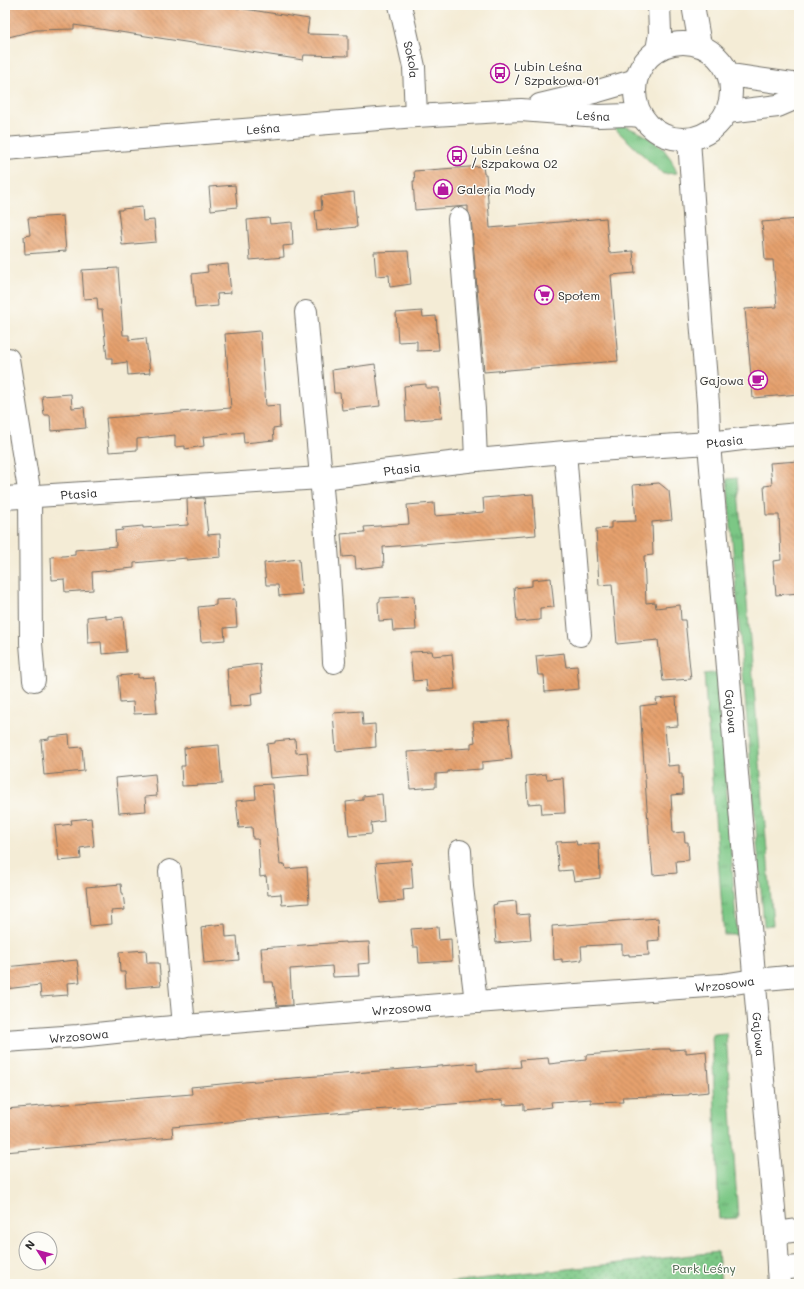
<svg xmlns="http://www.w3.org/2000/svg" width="804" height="1289" font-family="Mali,sans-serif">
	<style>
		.grass { fill: url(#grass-tufts); stroke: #537958 }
		.park { fill: url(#park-dots); stroke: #537958 }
		.building { fill: url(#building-back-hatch) }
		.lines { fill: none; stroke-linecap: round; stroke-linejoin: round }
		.minor-casing { stroke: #716f67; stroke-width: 24 }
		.minor { stroke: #fff; stroke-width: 22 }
		.labels { text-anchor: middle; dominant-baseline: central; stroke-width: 3; stroke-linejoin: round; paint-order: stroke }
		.street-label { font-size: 12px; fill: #2b2b2b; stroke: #fdfcf7 }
		.poi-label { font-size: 12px; fill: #2b2b2b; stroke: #fdfcf7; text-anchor: start }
		.park-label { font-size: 12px; fill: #47624a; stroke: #fdfcf7 }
	</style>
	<defs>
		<pattern id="grass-tufts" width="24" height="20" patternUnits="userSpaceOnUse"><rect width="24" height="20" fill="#7bc785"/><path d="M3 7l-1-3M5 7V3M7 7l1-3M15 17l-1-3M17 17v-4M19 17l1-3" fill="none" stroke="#65a26d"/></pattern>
		<pattern id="park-dots" width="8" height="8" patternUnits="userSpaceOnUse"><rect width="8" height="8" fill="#7bc785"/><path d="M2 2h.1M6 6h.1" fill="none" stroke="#65a26d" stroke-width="1.8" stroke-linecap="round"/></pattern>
		<pattern id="building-back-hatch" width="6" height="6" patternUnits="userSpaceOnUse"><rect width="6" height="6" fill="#e5a06d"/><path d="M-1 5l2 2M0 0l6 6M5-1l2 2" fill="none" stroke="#ba835a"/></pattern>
	</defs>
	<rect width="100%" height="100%" fill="#fdfcf7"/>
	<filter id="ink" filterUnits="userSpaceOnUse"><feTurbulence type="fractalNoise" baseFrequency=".025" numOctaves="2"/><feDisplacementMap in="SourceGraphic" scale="8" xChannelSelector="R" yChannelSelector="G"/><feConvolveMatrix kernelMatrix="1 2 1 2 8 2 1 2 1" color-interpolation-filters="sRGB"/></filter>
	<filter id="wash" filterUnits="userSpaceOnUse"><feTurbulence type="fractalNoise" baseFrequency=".012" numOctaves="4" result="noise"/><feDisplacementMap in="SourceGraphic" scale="16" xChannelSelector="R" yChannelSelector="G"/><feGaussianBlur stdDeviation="0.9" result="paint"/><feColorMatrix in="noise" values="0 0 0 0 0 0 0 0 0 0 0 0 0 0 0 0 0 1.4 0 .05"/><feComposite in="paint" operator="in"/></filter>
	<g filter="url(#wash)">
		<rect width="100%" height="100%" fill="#f4ecd6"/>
		<path class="grass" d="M611,125L625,126L643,134L662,147L671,159L677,173L663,174Z
			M737,478L773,925L764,926L727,479Z
			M718,672L737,935H724L704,674Z
			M726,1033L738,1218L719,1219L712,1034Z"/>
		<path class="park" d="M718,1252L721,1284H430H434Z"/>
		<g id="blocks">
			<path class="building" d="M5,5H219L309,19L307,34L348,35V56L304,55L303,60L74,25V29L36,30L5,38Z
				M483,166L484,174H486L490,228L606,218L609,253L633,251L635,273L611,275L618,361L484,372L471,218L468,211V206L415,210L413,181H415L414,171Z
				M235,185L237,207L211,210L209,187Z
				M354,192L357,227L317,231L315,211L322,210L321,196Z
				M142,207L143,221L154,220L156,242L122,245L118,210H122V209Z
				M63,216L66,251L25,254L24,236L30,235L28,218Z
				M269,218L270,224L292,222L293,245L283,246L284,257L250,260L247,220Z
				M799,219V394L753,398L745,309L777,307L773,260H765L762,222Z
				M408,251L411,284L390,287L389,275L376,276L374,252Z
				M228,264L231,293L217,294L218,306L195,308L192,274L208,272L207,266Z
				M118,268L123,335H129V340L146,338L150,373L128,375L127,362L112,364V358H107L102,310H98L97,298L84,299L82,270Z
				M422,311L423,317L436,316L439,350L417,351V341L398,342L396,313Z
				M260,331L266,406L279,405L280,427L273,428L274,440L244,443L243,432L203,437L204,446L185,449V446L175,447V435L137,439V450L109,452L106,418L231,408L225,334Z
				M375,364L380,406L342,410L340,393H334L332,370Z
				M426,384V388H439L442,418L406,421L404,386Z
				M71,394L72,408L84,407L86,428L51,431L50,415H44L42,396Z
				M799,461V593L776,595L773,561L781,560L779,515H766L764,486L772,485L770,463Z
				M659,483L669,491L672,520L652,522L653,555L644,556L646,603L655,602L656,608L680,605L681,620H685L691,679L663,681L658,640L617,644L612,584L599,585L596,529L611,528V522L636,521L633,485Z
				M533,494L536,535L383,547L384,566L356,569L355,556L343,557L341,534L365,532L364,527L409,524L407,505L434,503L435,516L484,512L483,498Z
				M204,498L208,535L220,534L221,557L187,560V558L134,563V568L92,572L93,590L65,592L64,579L52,580L51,557L75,555V550L116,546L115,531L123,530L122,528L143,526V528L188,525L187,499Z
				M299,559L302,594L279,596L278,585H266L264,563Z
				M551,578L554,607L540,608V620L517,622L514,588L532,586V580Z
				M414,596L416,630L393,631L392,620L379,621L378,602L380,601V598Z
				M235,599L237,627L224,628L225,640L201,642L198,607L216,605V600Z
				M106,615V619L123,617L126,652L102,654L101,642L88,643L87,617Z
				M432,651L433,656L452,654L455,689L427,691L426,680L413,681L410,652Z
				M564,653L566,667L577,666L579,689L545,692L544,675H538L536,656Z
				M260,664L263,692L251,694L252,705L230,707L227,668Z
				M138,674V678L154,677L157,713L134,714L133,702L120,703L118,676Z
				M676,697L678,726L665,727L668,766L679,765V774H682L683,794L671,795L673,833L684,832L685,842H688L689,860L676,861L677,873L653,875L651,852H650L640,706L657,704L656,699Z
				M362,711L363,725L375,724L376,747L336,751L333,713Z
				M508,720L512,759L482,762V769L448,771V773L436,774V787L410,789L407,752L471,748V743L475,742L473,722Z
				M69,735L70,748L82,747L84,771L44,775L41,740L49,739V737Z
				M295,739L296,753L307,752L309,775L270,778L267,744L275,743V741Z
				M219,745L222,784L182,786L181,766H185L184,748Z
				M155,774L157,796L145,797L146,811L119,813L116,778Z
				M546,774L547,779L563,778L565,813L542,814L541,803L528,804L526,776Z
				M272,784L280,865L285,864L286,869L307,867L309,903L282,905L281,894L268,895L266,876L260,877L258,839H253L252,827L239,828L236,801L256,799L255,785Z
				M382,794L384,821L371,823L372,834L349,836L346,802L363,800V796Z
				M91,818L94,846L80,848L81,859L59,861L55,826L72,824L71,820Z
				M576,841L577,845L599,843L600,878L574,881L572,870L559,871L556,842Z
				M411,860L413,888L403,889L404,901L380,903L376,863Z
				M121,884L122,893H123L125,910L111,911L112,924L90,926L86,887Z
				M516,901L517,915L529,914L531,940L496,943L493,905L497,904L496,903Z
				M658,918L659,940L648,941L649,955L629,956V954L622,955V944L581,946L582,960L562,962V959L554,960L552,926Z
				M225,924L226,937L237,936L239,960L204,963L201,928L206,927L205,926Z
				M438,927L439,940L451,939L452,961L419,963L418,947H413L411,929Z
				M345,942V943L369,942L370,963L358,964L359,976L333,977L332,966L290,969L292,1005L277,1006L273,982H264L261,948Z
				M146,950L147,963H159L161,985L126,988L125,972H120L119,952Z
				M77,960L80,982L67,983L68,995L41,997L40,985L5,989V967Z
				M660,1049H670V1050L686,1049V1053L706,1051L709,1092L689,1094V1095L622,1097L623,1102L591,1103V1099L551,1102L552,1107L524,1110V1104L503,1105V1100L296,1116L172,1127L173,1137L5,1152V1109L192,1094L191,1087L232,1083L477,1063V1071L521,1067L520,1060L548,1058L549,1064L586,1060V1055Z"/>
		</g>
	</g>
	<g filter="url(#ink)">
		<use href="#blocks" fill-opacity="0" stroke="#716f67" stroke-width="1"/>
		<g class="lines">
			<defs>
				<g id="minor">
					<path id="s1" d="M400,5L414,67L416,116"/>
					<path d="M693,5L700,45"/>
					<circle cx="683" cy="91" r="48"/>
					<path d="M657,50L660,33L659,5"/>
					<path d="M730,75L799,85"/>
					<path d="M540,105L598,91L636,80"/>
					<path d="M727,112L778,106L799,97"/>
					<path id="s2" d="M689,139L701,320L708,404L710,456L776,1233L779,1284"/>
					<path id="s3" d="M5,149L416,116L521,110L599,116L629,115L642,116"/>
					<path d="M459,219L474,410L476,460"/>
					<path d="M306,312C316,428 329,545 334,662"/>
					<path d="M8,359L30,496L31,643L34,680"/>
					<path d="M565,452L580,635"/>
					<path id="s4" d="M5,498L321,478L476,460L565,452L710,443L742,439L799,434"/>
					<path d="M460,851L462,887L476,1002"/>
					<path d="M170,871L183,1015V1027"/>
					<path id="s5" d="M5,1041L78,1036L125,1031L476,1002L722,985L754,980L799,976"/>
					<path d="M776,1233L799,1230"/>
					<path d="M778,1269L799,1267"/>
				</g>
			</defs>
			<use href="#minor" class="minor-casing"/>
			<use href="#minor" class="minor"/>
		</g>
	</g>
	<defs>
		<symbol id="bus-ring" viewBox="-11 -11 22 22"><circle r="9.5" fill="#fdfcf7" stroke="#b5179e" stroke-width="1.5"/><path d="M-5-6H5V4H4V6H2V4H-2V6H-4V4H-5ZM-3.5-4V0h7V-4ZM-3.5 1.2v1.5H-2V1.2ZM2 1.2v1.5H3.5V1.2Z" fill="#b5179e"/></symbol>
		<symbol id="shop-ring" viewBox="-11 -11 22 22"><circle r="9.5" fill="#fdfcf7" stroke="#b5179e" stroke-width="1.5"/><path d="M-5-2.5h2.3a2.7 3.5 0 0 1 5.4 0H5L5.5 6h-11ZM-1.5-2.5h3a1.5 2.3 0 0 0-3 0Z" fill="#b5179e"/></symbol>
		<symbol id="supermarket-ring" viewBox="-11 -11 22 22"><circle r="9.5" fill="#fdfcf7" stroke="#b5179e" stroke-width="1.5"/><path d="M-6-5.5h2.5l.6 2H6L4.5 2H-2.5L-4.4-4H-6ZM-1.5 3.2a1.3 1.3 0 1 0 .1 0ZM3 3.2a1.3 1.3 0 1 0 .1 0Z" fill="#b5179e"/></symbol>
		<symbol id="cafe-ring" viewBox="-11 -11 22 22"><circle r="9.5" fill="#fdfcf7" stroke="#b5179e" stroke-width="1.5"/><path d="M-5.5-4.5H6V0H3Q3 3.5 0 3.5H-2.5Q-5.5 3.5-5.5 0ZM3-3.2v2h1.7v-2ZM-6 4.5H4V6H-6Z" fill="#b5179e"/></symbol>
	</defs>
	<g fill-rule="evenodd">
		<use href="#bus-ring" x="489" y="62" width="22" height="22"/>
		<use href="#bus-ring" x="446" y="145" width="22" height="22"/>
		<use href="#shop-ring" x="432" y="178" width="22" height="22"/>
		<use href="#supermarket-ring" x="533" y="284" width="22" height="22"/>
		<use href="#cafe-ring" x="747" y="369" width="22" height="22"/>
	</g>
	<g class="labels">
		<g class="street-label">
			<text stroke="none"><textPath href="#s1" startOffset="56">Sokola</textPath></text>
			<text stroke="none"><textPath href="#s3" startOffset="590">Leśna</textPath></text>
			<text stroke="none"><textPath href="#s3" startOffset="259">Leśna</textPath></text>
			<text stroke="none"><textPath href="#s4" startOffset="722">Ptasia</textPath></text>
			<text stroke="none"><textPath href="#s4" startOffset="398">Ptasia</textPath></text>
			<text stroke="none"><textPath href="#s4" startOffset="74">Ptasia</textPath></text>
			<text stroke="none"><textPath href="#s2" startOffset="574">Gajowa</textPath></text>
			<text stroke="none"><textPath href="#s5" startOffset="722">Wrzosowa</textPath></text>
			<text stroke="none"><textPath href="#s5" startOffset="398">Wrzosowa</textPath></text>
			<text stroke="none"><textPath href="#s5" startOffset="74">Wrzosowa</textPath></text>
			<text stroke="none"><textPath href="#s2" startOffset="898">Gajowa</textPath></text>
		</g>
		<g class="poi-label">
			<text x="514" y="66">Lubin Leśna<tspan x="514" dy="14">/ Szpakowa 01</tspan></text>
			<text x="471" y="149">Lubin Leśna<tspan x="471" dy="14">/ Szpakowa 02</tspan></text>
			<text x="457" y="189">Galeria Mody</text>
			<text x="558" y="295">Społem</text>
			<text x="744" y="380" text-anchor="end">Gajowa</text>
		</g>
		<g class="park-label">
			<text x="704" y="1268">Park Leśny</text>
		</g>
	</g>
	<rect width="804" height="1289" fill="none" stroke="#fdfcf7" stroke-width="20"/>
	<g transform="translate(38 1251) rotate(306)"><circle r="19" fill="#fdfcf7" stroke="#a9a8a5"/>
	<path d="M0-3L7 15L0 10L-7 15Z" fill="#b5179e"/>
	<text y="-6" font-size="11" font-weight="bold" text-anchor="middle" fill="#2b2b2b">N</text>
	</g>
</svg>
